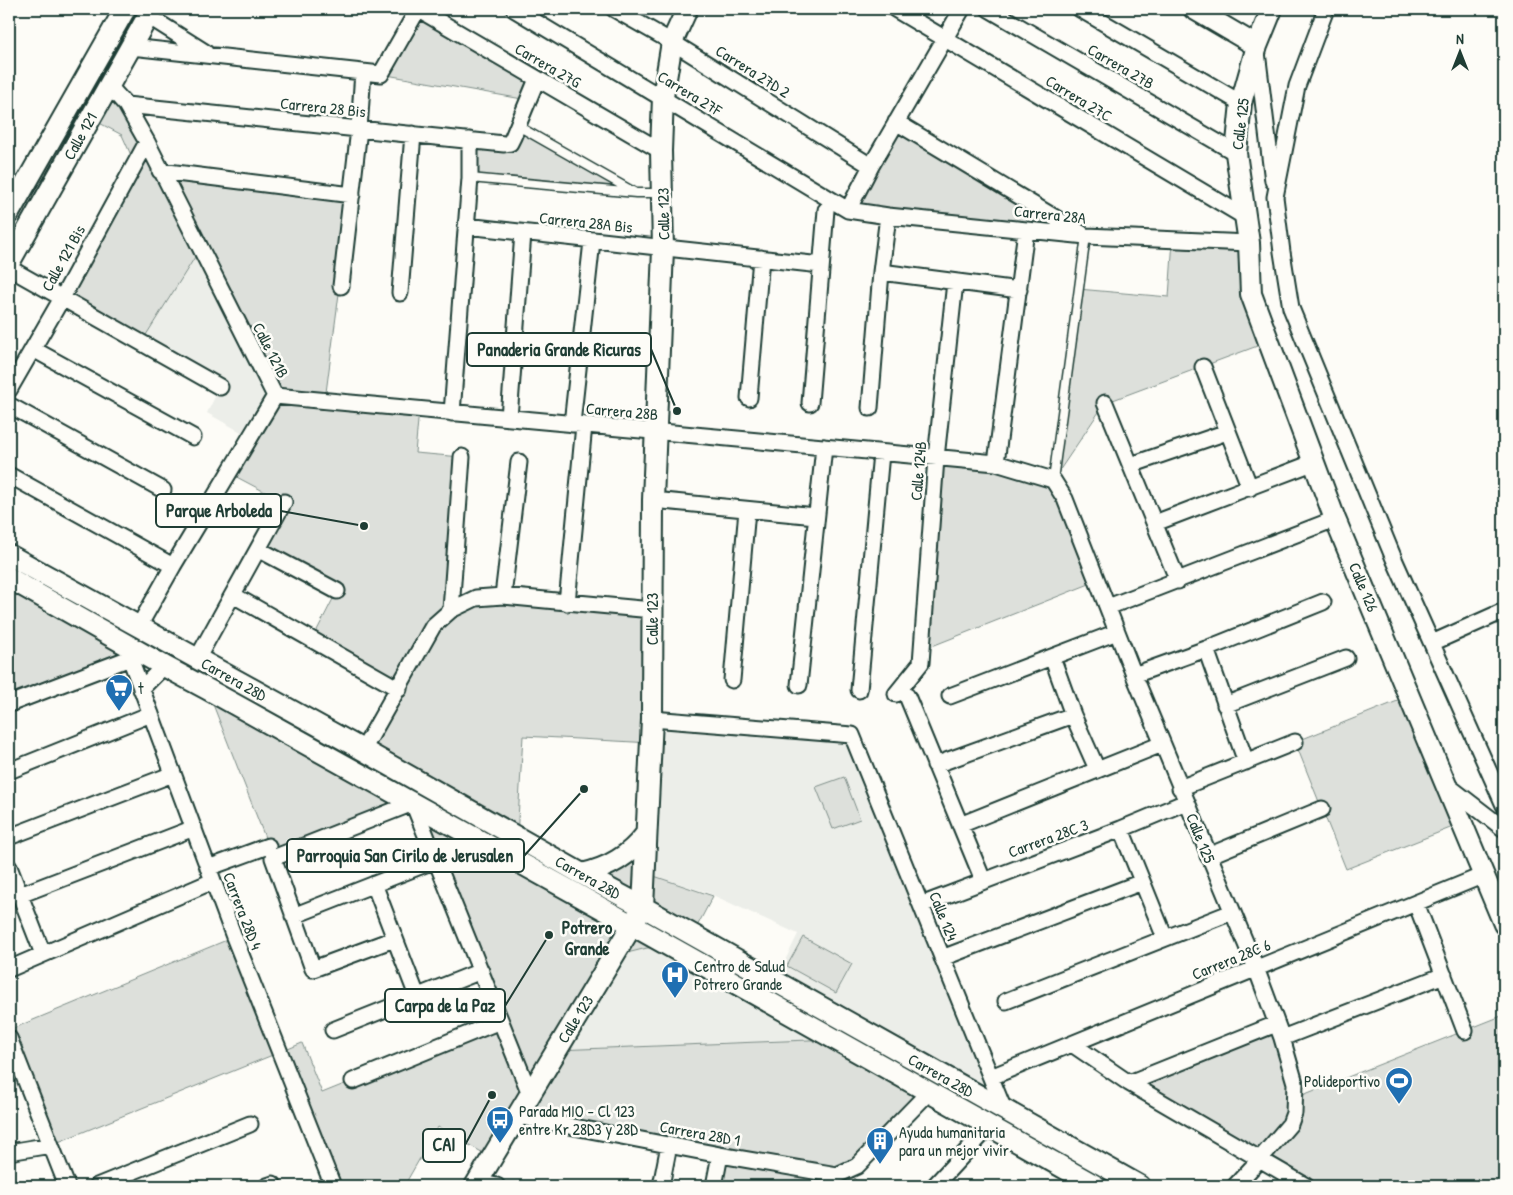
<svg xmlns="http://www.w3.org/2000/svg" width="1513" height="1195" font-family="'Patrick Hand',sans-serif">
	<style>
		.built { fill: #eceee9 }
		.green { fill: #dde0db; stroke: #7e8e88; fill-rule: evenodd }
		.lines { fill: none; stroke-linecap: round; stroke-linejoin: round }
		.lane-casing { stroke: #1f3d34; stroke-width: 11 }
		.street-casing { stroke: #1f3d34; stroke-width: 19 }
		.secondary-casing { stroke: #1f3d34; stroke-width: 24 }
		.lane { stroke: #fdfcf7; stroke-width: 8 }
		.street { stroke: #fdfcf7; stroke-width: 15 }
		.secondary { stroke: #fdfcf7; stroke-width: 20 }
		.labels { text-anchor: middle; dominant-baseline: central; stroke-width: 5; stroke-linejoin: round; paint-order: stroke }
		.street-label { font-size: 16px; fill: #1f3d34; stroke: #fdfcf7 }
		.poi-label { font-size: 16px; fill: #1f3d34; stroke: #fdfcf7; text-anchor: start }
		.neighbourhood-label { font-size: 18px; font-weight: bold; fill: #1f3d34; stroke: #fdfcf7 }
		.leader { fill: none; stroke: #1f3d34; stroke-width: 2 }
		.callout-dot { fill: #1f3d34; stroke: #fdfcf7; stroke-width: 2 }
		.callout { fill: #fdfcf7; stroke: #1f3d34; stroke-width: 2 }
		.callout-label { font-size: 18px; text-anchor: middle; font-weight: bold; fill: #1f3d34 }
	</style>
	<rect width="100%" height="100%" fill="#fdfcf7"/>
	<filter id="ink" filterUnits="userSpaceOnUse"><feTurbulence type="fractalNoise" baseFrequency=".02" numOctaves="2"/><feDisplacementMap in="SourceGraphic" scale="10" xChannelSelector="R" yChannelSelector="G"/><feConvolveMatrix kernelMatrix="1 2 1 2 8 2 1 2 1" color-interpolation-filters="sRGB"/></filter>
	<g filter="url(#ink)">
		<path class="built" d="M200,248L275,396L250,437L207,413L220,387L141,343Z
			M652,719L852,735L1004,1110L775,981L798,934L706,892L644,873Z
			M659,947L836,1039L556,1050L623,954L647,948Z"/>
		<path class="green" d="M418,9L537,79L528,100L381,74Z
			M109,86L161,171L352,195L325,400L419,410L415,453L462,457L451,610L476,598L652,610V743L523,736L517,837L582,874L637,846L645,873L713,896L693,934L1140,1186H1096L929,1092L848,1171L861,1186H714L720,1155L517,1116L492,1158L438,1127L404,1186H333L280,1052L51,1145L9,1038V1030L234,937L281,1052L302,1043L322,1093L500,1021L413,803L273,858L207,689L130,658L14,702L9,690V555L363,750L398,689L312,640L337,591L258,549L284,502L229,473L275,396L200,249L141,343L62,298L135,164L122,135L90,118ZM659,947L835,1039L556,1050L623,954L647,948Z
			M896,122L1086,236L848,210Z
			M518,126L636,193L470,178V140L497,143Z
			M1173,240L1249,243L1268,342L1105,403L1053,480L1097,581L922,650L936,458L1053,480L1078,289L1169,297Z
			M1410,696L1463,823L1346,869L1295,742Z
			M844,777L860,819L833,829L816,787Z
			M803,937L852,964L836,993L787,966Z
			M1504,1015V1186H1306L1129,1083L1276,1024L1295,1098Z"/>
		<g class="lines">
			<defs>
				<path id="lane" d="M518,126L634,192
					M470,178L636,193H660
					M1053,480L1086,236"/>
				<path id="street" d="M418,9L661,151
					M514,9L848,210L888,216L1086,236L1249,243
					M614,9L672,42L871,166
					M895,9L1245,217
					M989,9L1236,153
					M1080,9L1241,103
					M1326,9L1297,86L1275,197L1282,252L1291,308L1394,559L1504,805
					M148,16L205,52
					M131,47L381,74L418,9
					M1257,52L1273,181
					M109,86L126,105L147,142L275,396
					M126,105L504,144L510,143L513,137L537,79
					M896,122L1082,234
					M160,171L352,195
					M848,210L871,166L962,9
					M466,226L821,265
					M9,268L220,387
					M881,272L1019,290
					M341,286L359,129L363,72
					M400,293L413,134
					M33,349L193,437
					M1203,367L1250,488
					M9,390L62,298L147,142
					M275,396L996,463L1053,480L1065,499L1134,675L1256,968L1282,1038L1295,1083L1294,1113L1290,1124L1259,1160L1235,1186
					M749,398L761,258
					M810,403L826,210
					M1105,403L1178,581
					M9,405L163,490
					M870,408L881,272L888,216
					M452,413L470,178V140
					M509,418L523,233
					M572,424L592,241
					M996,463L1026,230
					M1131,465L1227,432
					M9,475L173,566
					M653,500L816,516
					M1155,523L1315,462
					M258,549L337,591
					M233,595L399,689
					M503,596L519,462
					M567,603L584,425
					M1108,607L1335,519
					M451,610L462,457
					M139,626L173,566L275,396
					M1432,643L1499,613
					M129,645L130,658L234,937L333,1186
					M1206,649L1246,762
					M1052,657L1073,715L1097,769
					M197,659L284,502
					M1134,675L1206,649L1323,602
					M732,680L747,510
					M799,685L824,447
					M141,689L164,666
					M859,690L881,453
					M896,694L921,663L936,458L955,282
					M907,696L983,880
					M950,696L1117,632
					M9,704L130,658
					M1225,705L1346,658
					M652,719L852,735L1004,1110
					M363,750L433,626L451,610L476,598L503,596L652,610
					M935,765L1073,715
					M9,771L151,714
					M1447,785L1504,829
					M1180,788L1295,742
					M960,825L1162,744
					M1121,829L1165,938
					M9,837L173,774
					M1208,856L1322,809
					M9,867L43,954
					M208,868L268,846
					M374,884L417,996
					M20,895L194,828
					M1416,903L1465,1031
					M921,905L1121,829L1186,802
					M293,916L436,860
					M394,939L313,969L273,858L413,803L530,1094
					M942,958L1142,882
					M9,969L213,881
					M1006,1001L1232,912
					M333,1030L481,971
					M9,1038L67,1186
					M1282,1038L1444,975
					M1072,1044L1129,1083L1306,1186
					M991,1077L1484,875
					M353,1081L500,1021
					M1129,1083L1276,1024
					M517,1116L720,1155L837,1175L857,1166L929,1092
					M9,1152L51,1145
					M477,1182L497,1186
					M97,1186L250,1124
					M267,1186L273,1184
					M661,1186L669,1145
					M714,1186L720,1155
					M938,1186L935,1185L989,1127"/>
				<path id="secondary" d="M1194,9L1257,46
					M1272,9L1257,46L1241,103L1236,153L1249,243L1251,294L1335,519L1504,924
					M9,213L125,9
					M9,263L152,9
					M9,555L363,750L582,874L643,907L1140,1186
					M9,578L164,666L207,689L632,925L1096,1186
					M582,874C609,868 629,856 646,834
					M475,1186L643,907L652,719L653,500L663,249L661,151L663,97L672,42L687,9"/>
			</defs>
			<use href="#lane" class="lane-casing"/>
			<use href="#street" class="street-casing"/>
			<use href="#secondary" class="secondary-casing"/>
			<use href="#lane" class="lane"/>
			<use href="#street" class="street"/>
			<use href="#secondary" class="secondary"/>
		</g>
	</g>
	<defs>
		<symbol id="supermarket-pin" viewBox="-11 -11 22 30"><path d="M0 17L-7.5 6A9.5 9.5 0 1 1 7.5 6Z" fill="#1f6fb2" stroke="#fdfcf7"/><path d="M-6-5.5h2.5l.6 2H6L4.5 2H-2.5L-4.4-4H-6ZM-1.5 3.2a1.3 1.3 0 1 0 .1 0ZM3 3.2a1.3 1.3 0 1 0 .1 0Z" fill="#fff"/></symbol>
		<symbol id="hospital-pin" viewBox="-11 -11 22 30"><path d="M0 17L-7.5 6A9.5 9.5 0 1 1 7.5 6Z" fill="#1f6fb2" stroke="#fdfcf7"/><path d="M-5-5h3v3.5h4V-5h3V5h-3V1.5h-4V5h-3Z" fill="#fff"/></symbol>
		<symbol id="stadium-pin" viewBox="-11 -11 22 30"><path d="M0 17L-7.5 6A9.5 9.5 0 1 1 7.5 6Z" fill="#1f6fb2" stroke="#fdfcf7"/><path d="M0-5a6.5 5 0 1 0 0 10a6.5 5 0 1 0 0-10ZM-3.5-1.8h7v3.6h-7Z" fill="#fff"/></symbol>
		<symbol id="bus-pin" viewBox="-11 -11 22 30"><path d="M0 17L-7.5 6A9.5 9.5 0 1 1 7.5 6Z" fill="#1f6fb2" stroke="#fdfcf7"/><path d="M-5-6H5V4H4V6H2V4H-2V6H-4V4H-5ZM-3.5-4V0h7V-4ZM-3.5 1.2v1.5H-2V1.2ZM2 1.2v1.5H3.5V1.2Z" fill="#fff"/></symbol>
		<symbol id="building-pin" viewBox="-11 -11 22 30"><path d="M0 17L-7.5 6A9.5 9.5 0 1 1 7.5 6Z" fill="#1f6fb2" stroke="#fdfcf7"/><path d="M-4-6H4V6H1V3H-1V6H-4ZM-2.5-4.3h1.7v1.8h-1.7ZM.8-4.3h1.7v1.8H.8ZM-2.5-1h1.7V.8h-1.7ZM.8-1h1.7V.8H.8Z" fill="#fff"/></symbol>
	</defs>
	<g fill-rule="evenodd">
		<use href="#supermarket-pin" x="103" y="672" width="32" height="43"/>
		<use href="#hospital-pin" x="659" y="959" width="32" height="43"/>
		<use href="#stadium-pin" x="1383" y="1065" width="32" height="43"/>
		<use href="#bus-pin" x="484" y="1104" width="32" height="43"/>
		<use href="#building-pin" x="864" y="1125" width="32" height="43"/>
	</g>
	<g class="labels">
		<g class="street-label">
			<text transform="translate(548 65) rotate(30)">Carrera 27G</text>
			<text transform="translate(1121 66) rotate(30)">Carrera 27B</text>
			<text transform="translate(753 71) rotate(32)">Carrera 27D 2</text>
			<text transform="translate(690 93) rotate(31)">Carrera 27F</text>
			<text transform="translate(1079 98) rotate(31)">Carrera 27C</text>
			<text transform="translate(323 107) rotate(6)">Carrera 28 Bis</text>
			<text transform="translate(1240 124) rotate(-83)">Calle 125</text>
			<text transform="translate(80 136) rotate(-61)">Calle 121</text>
			<text transform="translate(663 214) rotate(-91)">Calle 123</text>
			<text transform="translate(1050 214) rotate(6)">Carrera 28A</text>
			<text transform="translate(586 222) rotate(6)">Carrera 28A Bis</text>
			<text transform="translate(63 258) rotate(-61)">Calle 121 Bis</text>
			<text transform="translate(271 350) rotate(63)">Calle 121B</text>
			<text transform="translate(622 411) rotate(5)">Carrera 28B</text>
			<text transform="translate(918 471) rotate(-85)">Calle 124B</text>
			<text transform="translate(1364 587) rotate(67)">Calle 126</text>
			<text transform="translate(652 619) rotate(-90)">Calle 123</text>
			<text transform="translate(234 679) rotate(29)">Carrera 28D</text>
			<text transform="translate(1048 838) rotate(-20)">Carrera 28C 3</text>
			<text transform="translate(1201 838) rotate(68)">Calle 125</text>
			<text transform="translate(588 877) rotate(29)">Carrera 28D</text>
			<text transform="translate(243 911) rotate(69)">Carrera 28D 4</text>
			<text transform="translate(944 916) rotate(68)">Calle 124</text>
			<text transform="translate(1231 959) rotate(-22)">Carrera 28C 6</text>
			<text transform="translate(575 1019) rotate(-58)">Calle 123</text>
			<text transform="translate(941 1075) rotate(29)">Carrera 28D</text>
			<text transform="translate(700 1133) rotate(10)">Carrera 28D 1</text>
		</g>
		<g class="poi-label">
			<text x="138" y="688">t</text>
			<text x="694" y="966">Centro de Salud<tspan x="694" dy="18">Potrero Grande</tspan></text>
			<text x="1380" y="1081" text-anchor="end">Polideportivo</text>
			<text x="519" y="1111">Parada MIO - Cl 123<tspan x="519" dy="18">entre Kr 28D3 y 28D</tspan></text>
			<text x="899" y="1132">Ayuda humanitaria<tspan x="899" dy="18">para un mejor vivir</tspan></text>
		</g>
		<g class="neighbourhood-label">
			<text x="587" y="927">Potrero<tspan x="587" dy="21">Grande</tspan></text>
		</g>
	</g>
	<path class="leader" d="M677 411L651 349M364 526L281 511M584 789L524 856M549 935L505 1006M492 1095L465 1145"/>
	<g class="callout-dot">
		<circle cx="677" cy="411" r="5"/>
		<circle cx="364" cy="526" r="5"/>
		<circle cx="584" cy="789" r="5"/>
		<circle cx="549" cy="935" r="5"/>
		<circle cx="492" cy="1095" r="5"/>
	</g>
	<g class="callout">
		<rect x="467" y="333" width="184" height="33" rx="5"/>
		<rect x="156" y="494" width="125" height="33" rx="5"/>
		<rect x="287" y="839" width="237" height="33" rx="5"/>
		<rect x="385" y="989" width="120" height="33" rx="5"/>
		<rect x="423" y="1129" width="42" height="33" rx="5"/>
	</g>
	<g class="callout-label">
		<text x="559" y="356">Panaderia Grande Ricuras</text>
		<text x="219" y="517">Parque Arboleda</text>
		<text x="405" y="862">Parroquia San Cirilo de Jerusalen</text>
		<text x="445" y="1012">Carpa de la Paz</text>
		<text x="444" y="1151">CAI</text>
	</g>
	<rect width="1513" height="1195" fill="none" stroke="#fdfcf7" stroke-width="30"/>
	<rect x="15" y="15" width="1483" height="1165" fill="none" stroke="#1f3d34" stroke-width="2" filter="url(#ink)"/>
	<g transform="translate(1460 52)" stroke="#fdfcf7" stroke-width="4" paint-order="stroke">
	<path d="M0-4L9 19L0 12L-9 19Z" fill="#1f3d34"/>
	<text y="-8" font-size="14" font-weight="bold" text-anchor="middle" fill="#1f3d34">N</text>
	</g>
</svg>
